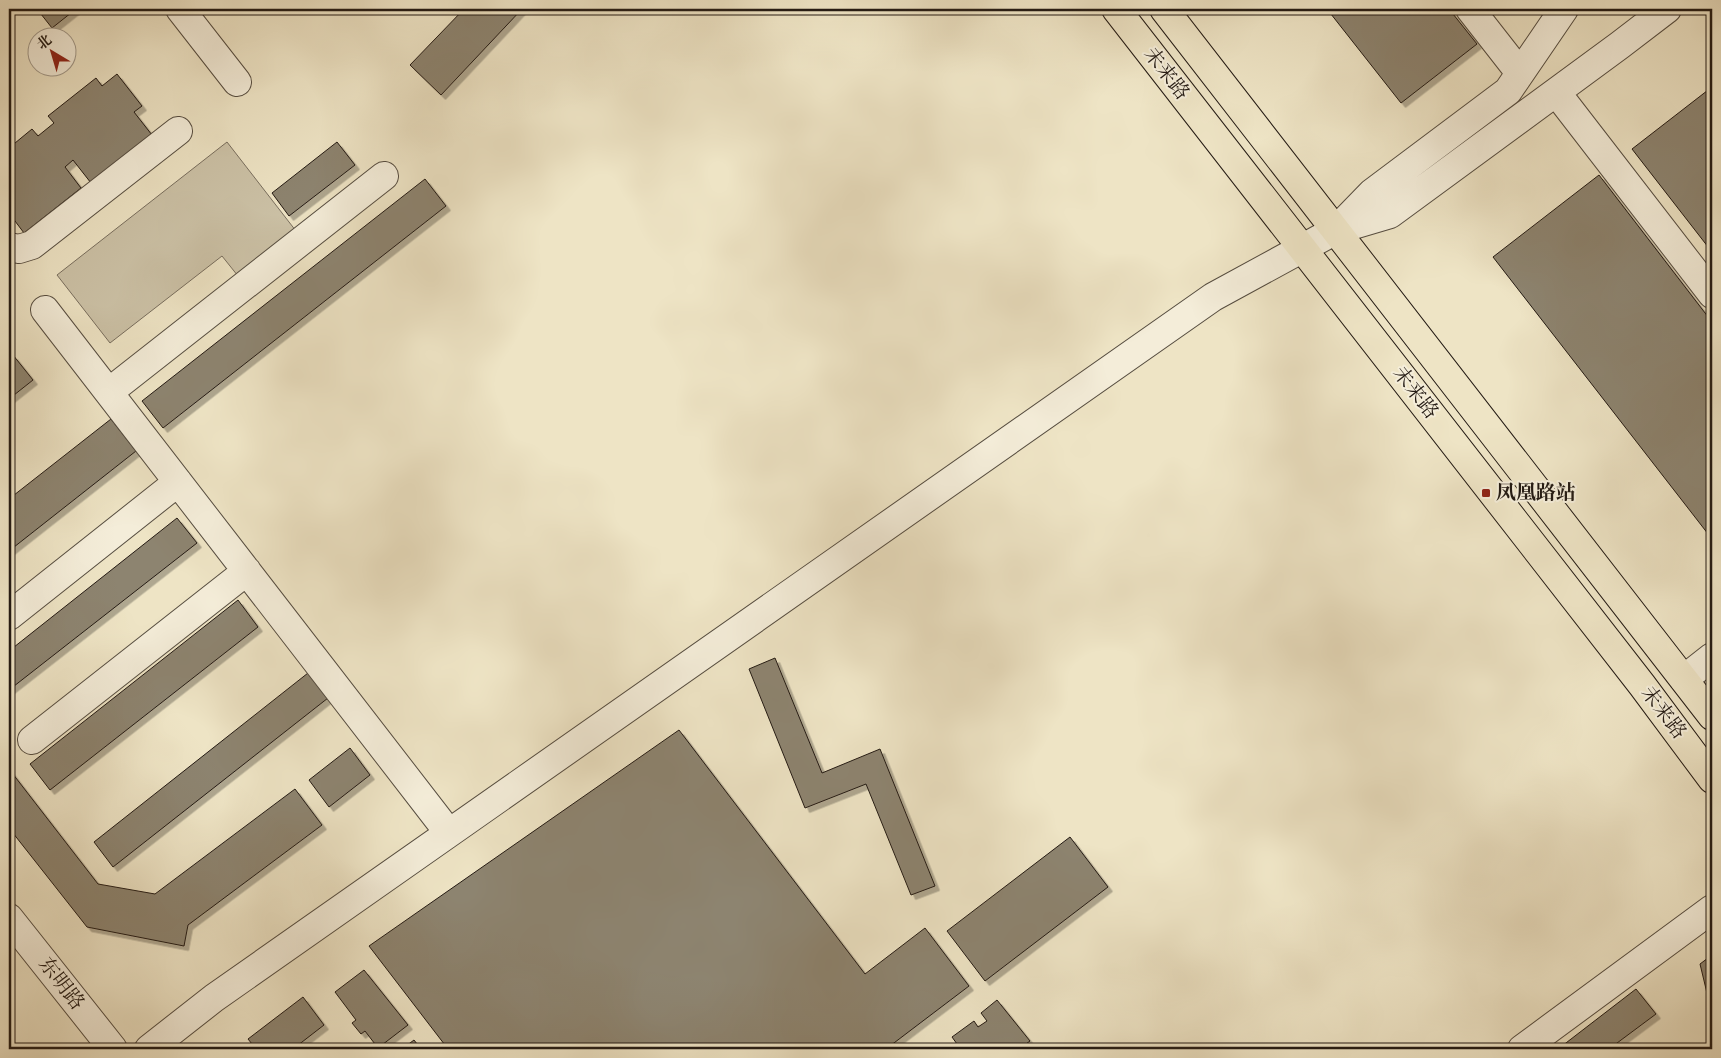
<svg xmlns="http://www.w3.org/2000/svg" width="1721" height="1058" font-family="'IM FELL DW Pica','Noto Serif SC',serif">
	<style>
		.green { fill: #ccc2a7; stroke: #786e5e }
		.building { fill: #8d8470; stroke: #241b14; filter: url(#shadow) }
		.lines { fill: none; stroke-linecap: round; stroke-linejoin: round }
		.minor-casing { stroke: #564d40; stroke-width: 30 }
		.major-casing { stroke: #241b14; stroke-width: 30 }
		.minor { stroke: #f4edd9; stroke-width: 28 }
		.major { stroke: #eee4c5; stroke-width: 28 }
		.poi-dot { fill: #8f2418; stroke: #f4edd9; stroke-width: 2 }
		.labels { text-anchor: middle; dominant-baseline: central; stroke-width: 4; stroke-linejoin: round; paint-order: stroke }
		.street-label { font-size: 20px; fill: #241b14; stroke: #f4edd9 }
		.poi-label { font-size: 20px; font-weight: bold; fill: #241b14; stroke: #f4edd9; text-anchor: start }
	</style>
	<defs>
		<filter id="shadow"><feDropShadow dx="4.5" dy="4.5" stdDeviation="0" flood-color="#0004"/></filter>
	</defs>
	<rect width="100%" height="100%" fill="#eee4c5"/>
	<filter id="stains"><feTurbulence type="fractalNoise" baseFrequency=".004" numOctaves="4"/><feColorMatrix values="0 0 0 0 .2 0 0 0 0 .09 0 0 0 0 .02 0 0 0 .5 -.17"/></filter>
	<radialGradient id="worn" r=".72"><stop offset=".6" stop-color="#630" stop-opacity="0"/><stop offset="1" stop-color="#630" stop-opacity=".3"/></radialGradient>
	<path class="green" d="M227,142L296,231L238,276L222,256L110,343L57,275Z"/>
	<path class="building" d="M37,9H76L52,28Z
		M464,9H522L441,95L410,65Z
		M1327,9H1449L1477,44L1401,103Z
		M117,74L142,106L134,112L152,135L91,183L73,160L65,167L81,188L24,233L9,213V148L32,129L38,136L54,123L48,116L96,78L102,86Z
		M1712,87V252L1632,149Z
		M337,142L355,165L289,216L272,193Z
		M1599,175L1712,322V539L1493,257Z
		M425,179L446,206L163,428L142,401Z
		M13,355L33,380L9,399V359Z
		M111,419L136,451L9,551V499Z
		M177,518L197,543L9,690V651Z
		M238,600L258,627L50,790L30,764Z
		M775,658L822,773L880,749L935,886L911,895L866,784L805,808L749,669Z
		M308,673L328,698L113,867L94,842Z
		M679,730L865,974L925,928L969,986L886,1049H448L369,946Z
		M350,748L370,775L329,807L309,780Z
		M9,769L98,884L155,894L295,789L322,825L188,925L184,946L87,927L9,828Z
		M1070,837L1108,887L985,981L947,931Z
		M1712,955V1014L1700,964Z
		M364,970L408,1025L378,1048L365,1031L361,1034L352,1023L356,1020L335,992Z
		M1636,989L1656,1014L1609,1049H1564L1562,1046Z
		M303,997L324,1025L293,1049H256L248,1039Z
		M997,1000L1030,1041L1019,1049H950L957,1044L952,1037L974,1021L978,1027L987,1021L981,1013Z
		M414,1040L421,1049H402Z"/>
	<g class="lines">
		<defs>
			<path id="minor" d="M180,9L237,82
				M1470,9L1520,73
				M1556,92L1712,294
				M1337,229L1372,193L1508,91L1564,9
				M9,247L19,249L32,245L178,131
				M45,310L449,833
				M109,392L384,176
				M9,616L178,482
				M1684,679L1712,657
				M32,740L247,571
				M9,918L113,1049
				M149,1049L214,998L1213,297L1336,230L1390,214L1620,45L1667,9
				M1522,1049L1712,909"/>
			<path id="major" d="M1116,9L1642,685L1712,779
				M1164,9L1712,716"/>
		</defs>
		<use href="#minor" class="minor-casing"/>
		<use href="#major" class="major-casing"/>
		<use href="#minor" class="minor"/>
		<use href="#major" class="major"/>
	</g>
	<rect class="poi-dot" x="1481" y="488" width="10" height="10" rx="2.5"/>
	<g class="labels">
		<g class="street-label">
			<text transform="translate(1166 74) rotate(52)">未来路</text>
			<text transform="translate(1415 393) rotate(52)">未来路</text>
			<text transform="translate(1663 713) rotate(53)">未来路</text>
			<text transform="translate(61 984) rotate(52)">东明路</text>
		</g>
		<g class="poi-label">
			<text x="1496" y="493">凤凰路站</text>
		</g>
	</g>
	<rect width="1721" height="1058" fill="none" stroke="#eee4c5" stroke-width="30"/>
	<rect x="10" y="10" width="1701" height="1038" fill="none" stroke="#241b14" stroke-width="2.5"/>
	<rect x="15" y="15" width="1691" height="1028" fill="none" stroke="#241b14"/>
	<g transform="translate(52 52) rotate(322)"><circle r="24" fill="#f4edd9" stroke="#a1998a"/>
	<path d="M0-4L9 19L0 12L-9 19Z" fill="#8f2418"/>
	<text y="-8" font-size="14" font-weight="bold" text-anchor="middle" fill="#241b14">北</text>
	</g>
	<rect width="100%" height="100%" filter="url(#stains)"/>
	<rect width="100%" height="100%" fill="url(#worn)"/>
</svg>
